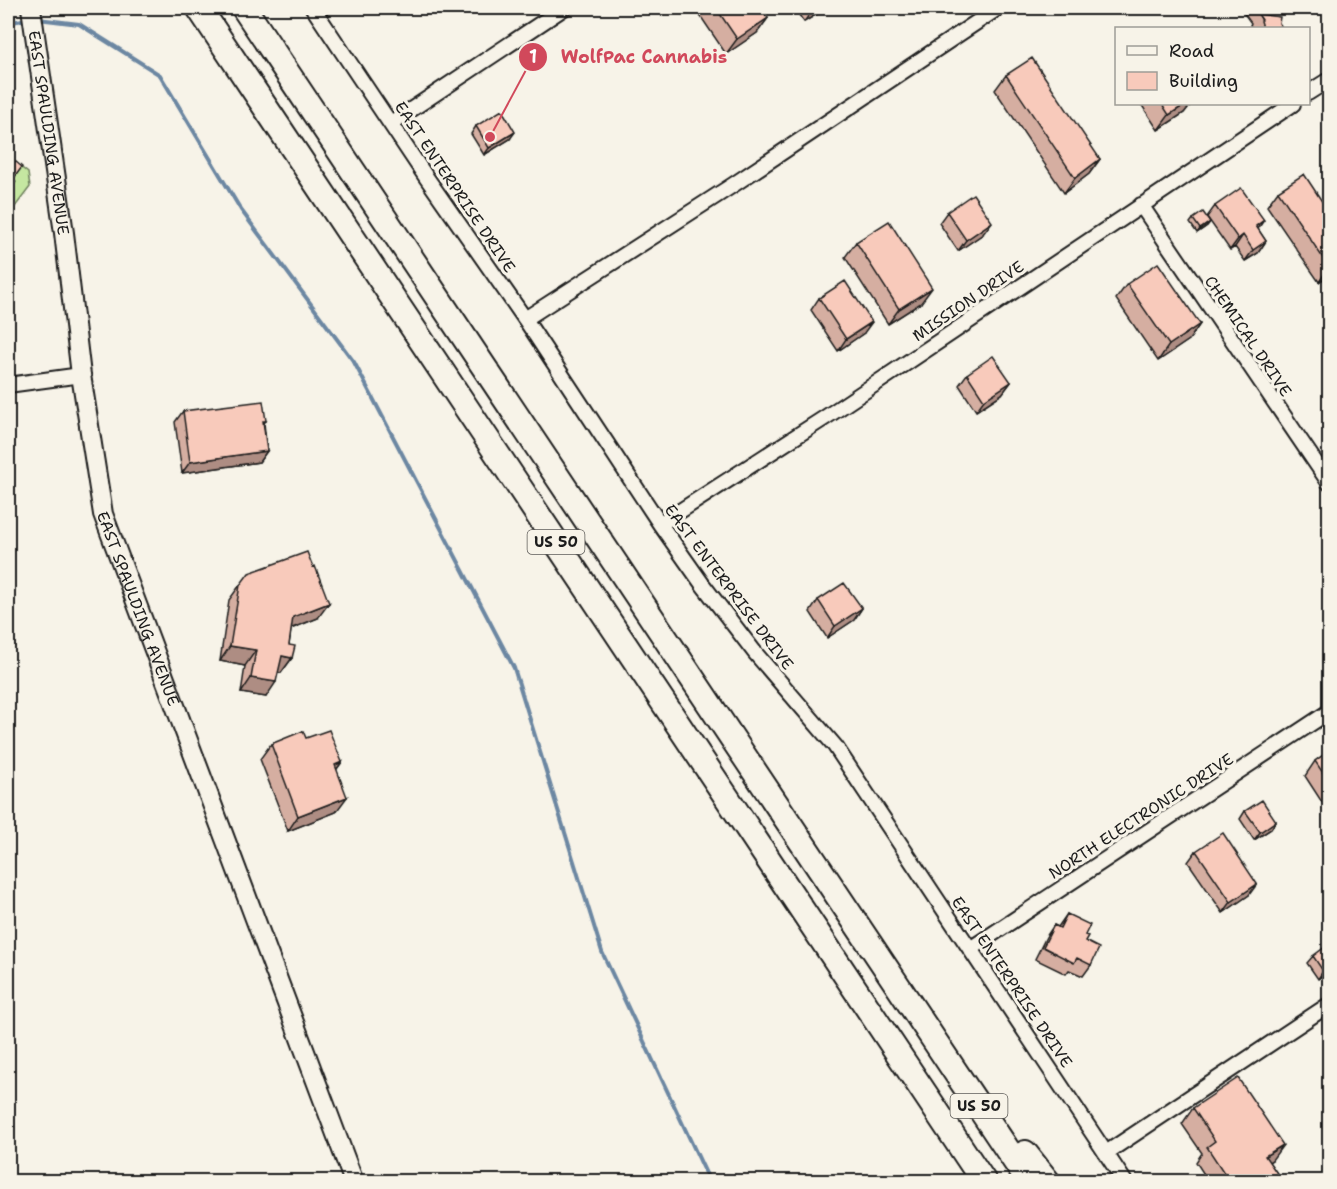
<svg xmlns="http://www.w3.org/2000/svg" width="1337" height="1189" font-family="'Shantell Sans',sans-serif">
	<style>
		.green { fill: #c5e7a1; stroke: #70825e; stroke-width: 1.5 }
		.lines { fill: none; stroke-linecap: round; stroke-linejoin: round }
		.stream { stroke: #6c87a2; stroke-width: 4 }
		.street-casing { stroke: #1c1c1c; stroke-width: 18 }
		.secondary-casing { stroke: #1c1c1c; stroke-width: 22 }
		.highway-casing { stroke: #1c1c1c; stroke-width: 28 }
		.street { stroke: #f7f3e8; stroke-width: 14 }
		.secondary { stroke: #f7f3e8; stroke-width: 18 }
		.highway { stroke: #f7f3e8; stroke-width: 24 }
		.wall { fill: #d5aea1; stroke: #1c1c1c; stroke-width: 1.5 }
		.shaded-wall { fill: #ae8d83; stroke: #1c1c1c; stroke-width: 1.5 }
		.building { fill: #f8cabb; stroke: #1c1c1c; stroke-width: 1.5 }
		.labels { text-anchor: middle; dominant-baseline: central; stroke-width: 6; stroke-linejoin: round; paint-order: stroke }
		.shield { fill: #f7f3e8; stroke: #5e5c59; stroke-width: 1.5 }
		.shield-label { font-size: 15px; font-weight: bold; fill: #1c1c1c }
		.street-label { font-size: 16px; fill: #1c1c1c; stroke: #f7f3e8 }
		.leader { fill: none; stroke: #d1495b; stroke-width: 2 }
		.callout-dot { fill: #d1495b; stroke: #f7f3e8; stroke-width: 2 }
		.mark-label { font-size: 18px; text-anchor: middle; font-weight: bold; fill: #fff }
		.callout-label { font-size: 18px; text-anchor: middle; font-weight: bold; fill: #d1495b; stroke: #f7f3e8; stroke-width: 6; stroke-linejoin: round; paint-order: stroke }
	</style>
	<rect width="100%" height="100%" fill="#f7f3e8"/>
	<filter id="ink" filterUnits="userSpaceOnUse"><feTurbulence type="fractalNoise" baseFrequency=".0167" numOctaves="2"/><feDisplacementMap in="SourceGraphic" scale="12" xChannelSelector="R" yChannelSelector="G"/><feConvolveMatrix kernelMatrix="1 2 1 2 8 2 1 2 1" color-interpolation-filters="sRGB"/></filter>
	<g filter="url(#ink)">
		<path class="green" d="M8,157L28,173L30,187L8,216V193L16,182L8,175Z"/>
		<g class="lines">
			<path class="stream" d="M38,19L79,24L160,75L241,210L354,362L514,668L602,952L710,1182
				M8,23L27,19"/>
			<defs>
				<path id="street" d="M313,8L426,177L525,319L660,524L703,585L756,654L835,746L1125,1182
					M1308,93L1330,79
					M391,123L564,8
					M1141,205L1330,484
					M525,319L733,185L998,8
					M8,385L81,375
					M660,524L826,417L1293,104
					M970,949L1330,711
					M1106,1153L1330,1004"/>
				<g id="secondary">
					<path id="s1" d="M31,8L64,233L81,375L103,514L354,1182"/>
				</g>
				<path id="highway" d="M199,8L984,1182
					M244,8L1029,1182
					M1025,1153L1048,1182"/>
			</defs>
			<use href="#street" class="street-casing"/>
			<use href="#secondary" class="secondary-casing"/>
			<use href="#highway" class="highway-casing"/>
			<use href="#street" class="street"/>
			<use href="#secondary" class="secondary"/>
			<use href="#highway" class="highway"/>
		</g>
		<path class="wall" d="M695,8H761L768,18L757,33L726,54Z
			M794,8H827L804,22Z
			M1240,8H1277L1266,15L1279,23L1281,26L1279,28H1252L1250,25L1251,23Z
			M1006,75L1100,159L1089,174L1064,193L995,90Z
			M1141,104H1191L1184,113L1158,130Z
			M476,126L510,139L484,155L471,134Z
			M1278,191L1329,212V275L1319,282L1267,206Z
			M1215,206L1258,229L1266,241L1258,253L1245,261L1235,247L1230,250L1207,217Z
			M947,212L983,234L958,251L939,223Z
			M1193,219L1210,222L1207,226L1197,233L1190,223Z
			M856,242L921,303L888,324L845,257Z
			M1127,284L1200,324L1189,340L1158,361L1116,299Z
			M819,298L864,333L838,351L811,310Z
			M967,374L1011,382L1002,394L976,411L959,385Z
			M183,411L266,421L264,423L267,451L259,462L182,473L175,422Z
			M240,585L318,618L291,629L289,645L292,658L281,673L278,672L266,697L241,693L245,666L220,661L229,600Z
			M818,600L862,608L854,620L827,638L810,612Z
			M306,738L342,762L336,770V812L288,831L260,759L271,744Z
			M1329,751V813L1305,776L1315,761Z
			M1245,811L1276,821L1271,829L1254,840L1240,819Z
			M1196,851L1249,895L1223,913L1188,862Z
			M1067,914L1085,935V941L1091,965L1083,976L1069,970L1066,974L1035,959L1046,937L1054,925L1058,927Z
			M1313,956L1329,971L1318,979L1307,963Z
			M1193,1108L1272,1160L1269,1162L1283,1182H1209L1196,1162L1202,1153L1182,1124Z"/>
		<path class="shaded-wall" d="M814,8H827L804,22Z
			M1268,8H1277L1261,19L1259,15Z
			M768,18L757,33L726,54L737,39Z
			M1186,104H1191L1184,113L1158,130L1169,115Z
			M515,132L510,139L484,155L489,148Z
			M1100,159L1089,174L1064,193L1075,178Z
			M1264,220L1256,232V226Z
			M992,222L983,234L958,251L966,240Z
			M1210,222L1207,226L1197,233L1200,229Z
			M1243,235L1235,247L1230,250L1238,239Z
			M1266,241L1258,253L1245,261L1253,250Z
			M1329,267V275L1319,282Z
			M932,288L921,303L888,324L899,309Z
			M872,322L864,333L838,351L846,339Z
			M1200,324L1189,340L1158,361L1169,345Z
			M1011,382L1002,394L976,411L984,400Z
			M267,451L259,462L182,473L190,462Z
			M329,603L318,618L282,632L293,617Z
			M862,608L854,620L827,638L835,626Z
			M230,646L256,650L245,666L220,661Z
			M282,656L292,658L281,673L271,671Z
			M251,678L276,682L266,697L241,693Z
			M342,762L331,777L335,765Z
			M347,797L336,812L288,831L298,816Z
			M1276,821L1271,829L1254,840L1260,832Z
			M1257,884L1249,895L1223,913L1231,902Z
			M1329,967V971L1318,979L1323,971Z
			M1283,1145L1272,1160L1255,1171L1265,1156Z
			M1249,1175L1244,1182H1238Z"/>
		<path class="building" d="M716,8H761L768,18L737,39Z
			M1256,8H1268L1260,13Z
			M1258,14L1280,17L1279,23L1281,26L1277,28H1262V24L1261,21L1262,20Z
			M1032,58L1100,159L1075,178L1006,75Z
			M1162,104H1186L1169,115Z
			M502,110L515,132L489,148L476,126Z
			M8,155L22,167L8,186Z
			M1304,174L1329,212V267L1278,191Z
			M1241,188L1264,220L1256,226L1266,241L1253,250L1243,235L1238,239L1215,206Z
			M973,194L992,222L966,240L947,212Z
			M1203,212L1210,222L1200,229L1193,219Z
			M889,221L932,288L899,309L856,242Z
			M1158,263L1200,324L1169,345L1127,284Z
			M845,281L872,322L846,339L819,298Z
			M993,356L1011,382L984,400L967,374Z
			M263,401L266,421H263L267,451L190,462L183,411Z
			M307,552L313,567L315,566L329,603L293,617L289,645L295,646L292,658L282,656L276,682L251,678L256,650L230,646L240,585L249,573Z
			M844,583L862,608L835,626L818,600Z
			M329,730L342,762L335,765L347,797L298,816L271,744L303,731L306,738Z
			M1329,751V782L1315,761Z
			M1262,800L1276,821L1260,832L1245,811Z
			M1223,833L1257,884L1231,902L1196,851Z
			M1067,914L1090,925L1085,935L1088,936L1085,941L1099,948L1091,965L1077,958L1074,963L1043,947L1054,925L1060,928Z
			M1329,944V967L1323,971L1313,956Z
			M1238,1078L1283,1145L1265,1156L1283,1182H1254L1249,1175L1238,1182H1230L1207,1147L1215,1141L1193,1108Z"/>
	</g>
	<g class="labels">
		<g class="shield">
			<rect x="527.5" y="530" width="57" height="24" rx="4.5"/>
			<rect x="950.5" y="1094" width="57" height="24" rx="4.5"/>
		</g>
		<g class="shield-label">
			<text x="556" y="542">US 50</text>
			<text x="979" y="1106">US 50</text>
		</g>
		<g class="street-label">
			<text stroke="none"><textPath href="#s1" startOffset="126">EAST SPAULDING AVENUE</textPath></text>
			<text transform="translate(455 187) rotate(56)">EAST ENTERPRISE DRIVE</text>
			<text transform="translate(968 301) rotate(-34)">MISSION DRIVE</text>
			<text transform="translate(1248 336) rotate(56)">CHEMICAL DRIVE</text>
			<text transform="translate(729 587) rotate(53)">EAST ENTERPRISE DRIVE</text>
			<text stroke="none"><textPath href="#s1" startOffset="612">EAST SPAULDING AVENUE</textPath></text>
			<text transform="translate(1141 816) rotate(-33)">NORTH ELECTRONIC DRIVE</text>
			<text transform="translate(1012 982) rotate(56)">EAST ENTERPRISE DRIVE</text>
		</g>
	</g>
	<path class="leader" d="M490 137L533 57"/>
	<g class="callout-dot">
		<circle cx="490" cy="137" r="6"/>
		<circle cx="533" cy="57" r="15"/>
	</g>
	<g class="mark-label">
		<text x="533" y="63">1</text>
	</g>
	<g class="callout-label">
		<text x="644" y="63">WolfPac Cannabis</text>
	</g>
	<rect width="1337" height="1189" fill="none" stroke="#f7f3e8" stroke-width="30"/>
	<rect x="15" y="15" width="1307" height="1159" fill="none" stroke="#1c1c1c" stroke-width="2" filter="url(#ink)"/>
	<rect x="1115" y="27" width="195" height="78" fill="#f7f3e8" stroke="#9f9d96" stroke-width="1.5"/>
	<rect x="1127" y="46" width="30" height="9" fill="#f7f3e8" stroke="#9f9d96" stroke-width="1.5"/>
	<text x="1169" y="57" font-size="18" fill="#1c1c1c">Road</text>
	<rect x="1127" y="72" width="30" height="18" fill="#f8cabb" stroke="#9f9d96" stroke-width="1.5"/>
	<text x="1169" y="87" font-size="18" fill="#1c1c1c">Building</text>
</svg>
